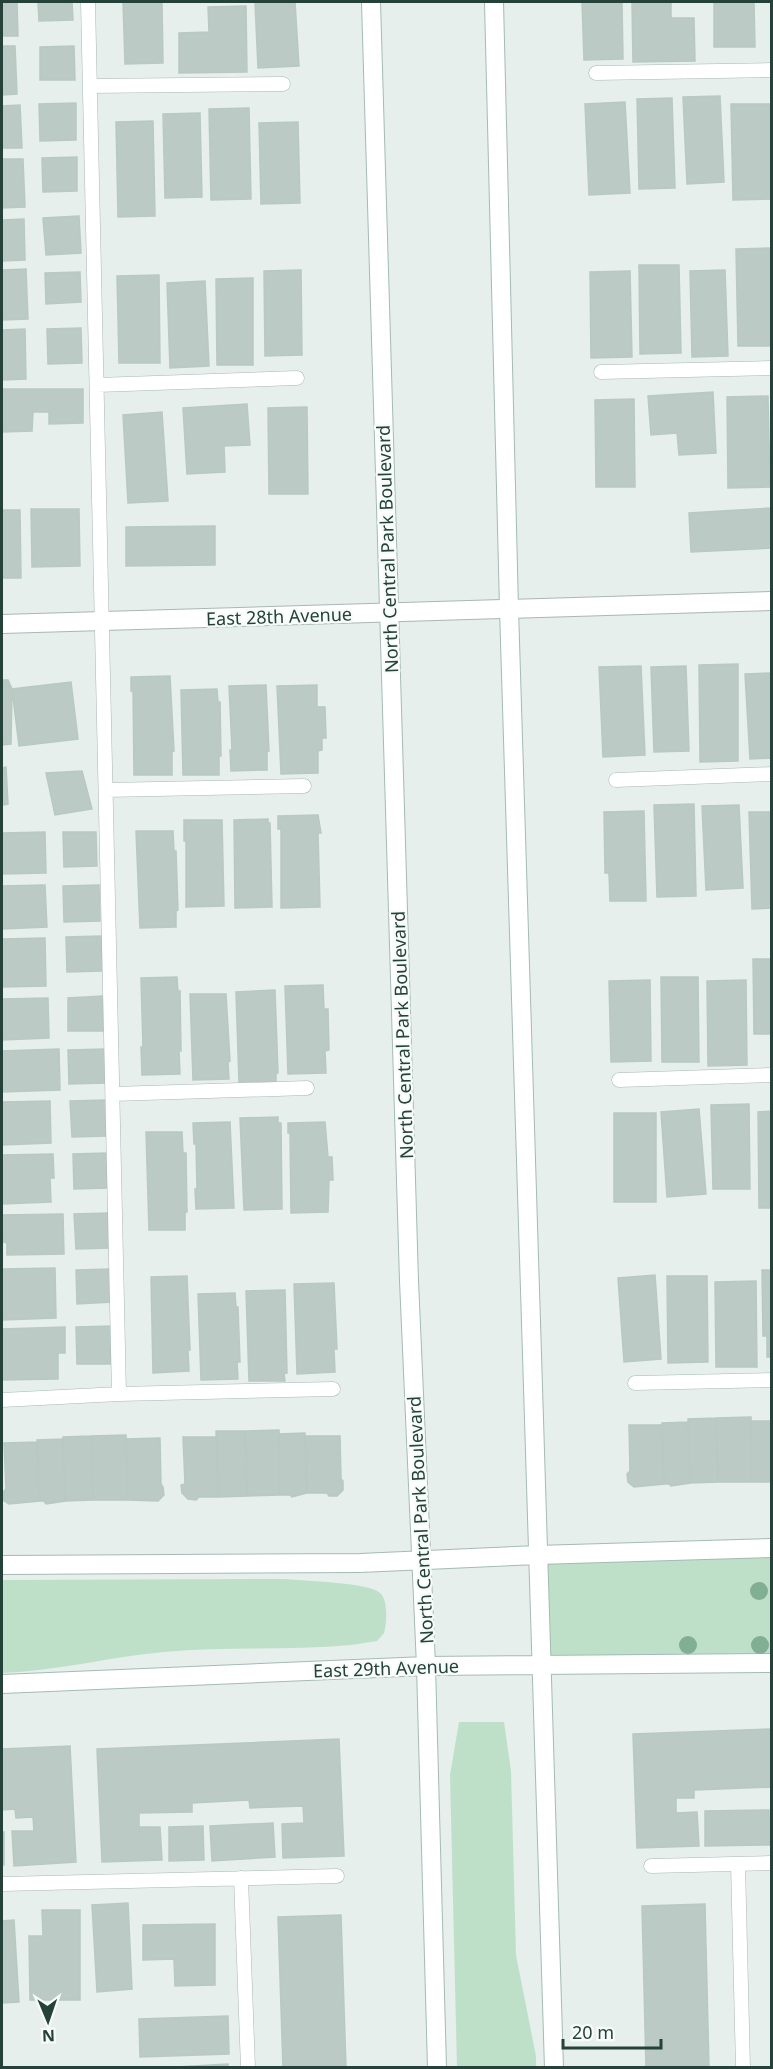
<svg xmlns="http://www.w3.org/2000/svg" width="773" height="2069" font-family="'Noto Sans',sans-serif">
	<style>
		.green { fill: #bfe0c8 }
		.building { fill: #bbcac4; stroke: #b8c9c2; stroke-width: 1.5 }
		.lines { fill: none; stroke-linecap: round; stroke-linejoin: round }
		.lane-casing { stroke: #a8b8b2; stroke-width: 15 }
		.street-casing { stroke: #a8b8b2; stroke-width: 20 }
		.secondary-casing { stroke: #a4bbb3; stroke-width: 20 }
		.lane { stroke: #fff; stroke-width: 14 }
		.street { stroke: #fff; stroke-width: 18 }
		.secondary { stroke: #fff; stroke-width: 18 }
		.tree { fill: #80af93 }
		.labels { text-anchor: middle; dominant-baseline: central; stroke-width: 4.5; stroke-linejoin: round; paint-order: stroke }
		.street-label { font-size: 18px; fill: #24423a; stroke: #f7fbf9 }
	</style>
	<rect width="100%" height="100%" fill="#e6efeb"/>
	<path class="green" d="M771,1548V1663L541,1665L537,1555Z
		M284,1579C303,1581 368,1582 380,1593C388,1599 387,1624 384,1633L377,1641L351,1645C289,1651 226,1646 164,1652C109,1657 57,1671 2,1673V1580Z
		M459,1722H504L511,1771L516,1955L536,2056V2067H457L450,1775Z"/>
	<path class="building" d="M2,2H17L18,36H2Z
		M38,2H72L73,20L39,21Z
		M123,2H162L163,63L125,64Z
		M255,2H295L299,66L258,68Z
		M582,2H622L623,59L584,60Z
		M632,2H671V18H694L695,61L633,62Z
		M714,2H754L755,47H714Z
		M246,6L247,72L179,73V33L209,32L208,7Z
		M2,46H15L17,94L2,95Z
		M74,46L75,80H40V47Z
		M720,96L724,182L687,184L683,97Z
		M672,98L675,188L639,189L637,99Z
		M625,102L630,193L589,195L585,104Z
		M76,103V140L40,141L39,104Z
		M731,104H770L772,199L733,200Z
		M20,105L22,148H2V106Z
		M249,108L251,199L211,200L209,109Z
		M200,113L202,197L165,198L163,114Z
		M153,121L155,216L118,217L116,122Z
		M298,122L300,203L261,204L259,123Z
		M77,157V191L43,192L42,158Z
		M2,159H23L25,207L2,208Z
		M79,216L81,253L46,255L43,218Z
		M24,219L25,260L2,261V220Z
		M772,248V346H738L736,249Z
		M639,265H679L681,353L640,354Z
		M26,269L28,319L2,320V270Z
		M301,270L302,355L265,356L264,271Z
		M725,270L728,356L692,357L690,271Z
		M630,271L632,357L591,358L590,272Z
		M80,272L81,302L46,304L45,273Z
		M159,275L160,363H119L117,276Z
		M253,278V365H217L216,279Z
		M205,281L209,366L170,368L167,283Z
		M81,328L82,363L48,364L47,329Z
		M25,329L26,379L2,380V330Z
		M2,389H83V423L49,424V412H33L32,431L2,432Z
		M713,392L716,453L679,455L677,433L651,435L648,396Z
		M768,396L770,487L728,488L727,397Z
		M634,399L635,487H596L595,400Z
		M247,404L250,445L224,446L225,472L187,474L183,408Z
		M307,407L308,494H269L268,408Z
		M162,412L168,501L128,503L123,415Z
		M772,508V548L691,552L689,513Z
		M31,509H79L80,566L32,567Z
		M2,510H20L21,578H2Z
		M215,526V565L126,566V527Z
		M738,664V761L700,762L699,665Z
		M641,666L645,755L603,757L599,667Z
		M686,666L689,751L654,752L651,667Z
		M772,673V758L750,759L745,674Z
		M170,676L174,751H172V775H134L133,691H131V677Z
		M2,680H8L12,689L11,744L2,745Z
		M71,682L78,739L19,746L12,689Z
		M266,685L269,751H267V770L231,771L230,750H232L229,686Z
		M317,685V707H325L326,738H322V750L318,751V773L281,774L277,686Z
		M217,689L218,702H220L221,756H219V775H183L181,690Z
		M6,767L8,804L2,805V768Z
		M82,771L92,809L55,815L46,773Z
		M694,804L696,896L657,897L654,805Z
		M739,805L743,888L706,890L702,806Z
		M644,811L646,901H610L609,873H605L604,812Z
		M749,812H772V908L752,909Z
		M318,815L321,833H318L320,907L281,908V829H278V816Z
		M268,819V823H270L272,907L235,908L234,820Z
		M184,820H222L224,906L186,907V841H184Z
		M136,831H173L174,851H176L178,910L176,911V927L140,928Z
		M45,832L46,873L2,874V833Z
		M63,832H96L97,866L64,867Z
		M45,885L47,927L2,929V886Z
		M99,885L100,921L64,922L63,886Z
		M102,936V971L67,972L66,937Z
		M45,938L46,986L2,987V939Z
		M753,959H772V1034H754Z
		M177,977L178,992L180,991L181,1051H179L180,1074L142,1075L141,1047H143L141,978Z
		M661,977H698L699,1062H662Z
		M650,980L651,1061L611,1062L609,981Z
		M746,980L747,1065L708,1066L707,981Z
		M323,985L324,1009H328L329,1050L325,1051L326,1073L288,1074L285,986Z
		M275,990L278,1073H276V1081L239,1082L236,992Z
		M190,994H226L230,1061L228,1062L229,1079L193,1080Z
		M102,996L103,1031H68V998Z
		M48,998L49,1038L2,1040V999Z
		M59,1049L60,1090L2,1092V1051Z
		M105,1049L106,1083L69,1084L68,1050Z
		M106,1100L107,1136L72,1137L70,1101Z
		M50,1101L51,1143L2,1145V1102Z
		M749,1104L750,1189H713L711,1105Z
		M699,1109L706,1194L667,1197L661,1112Z
		M772,1111V1208H759L758,1112Z
		M614,1113H656V1202H614Z
		M278,1117V1123H281L282,1209L244,1210L240,1118Z
		M230,1122L234,1208L196,1209L195,1189H197L196,1144H194L193,1123Z
		M325,1122L328,1157H332L333,1180H329L328,1212L291,1213L290,1133H288V1123Z
		M146,1132H182L183,1153H186L187,1212H185V1230H149Z
		M107,1153L108,1188L74,1189L73,1154Z
		M53,1154L54,1178H50L51,1202L2,1204V1155Z
		M108,1213L109,1248L76,1249L74,1214Z
		M63,1214L64,1254L7,1255V1243L3,1242L2,1238V1215Z
		M55,1268L56,1318L2,1320V1269Z
		M110,1269L112,1302L77,1304L76,1270Z
		M762,1270H772V1357H767V1336H763Z
		M655,1275L661,1359L624,1362L618,1278Z
		M187,1276L190,1350H188L189,1371L153,1373L151,1277Z
		M667,1276H707L708,1362L668,1363Z
		M756,1281L757,1367H716L715,1282Z
		M334,1283L337,1349H334L335,1372L297,1374L294,1284Z
		M285,1290L287,1373L284,1374L285,1381H249L246,1291Z
		M235,1293L236,1307H238L240,1362H237L238,1379L201,1380L198,1294Z
		M113,1326L114,1364H77L76,1327Z
		M65,1327V1353H58V1379L2,1380V1329Z
		M751,1417L752,1482H718L716,1418Z
		M716,1418L718,1482L690,1483L688,1419Z
		M751,1421H772V1482H752Z
		M688,1422L690,1483L671,1486L669,1484H664L662,1423Z
		M629,1425H662L664,1484L634,1487L628,1482L627,1474L630,1471Z
		M279,1430L280,1495L247,1496L245,1431Z
		M216,1431H245L247,1496L218,1497Z
		M305,1433L307,1493L292,1497L290,1495H280L279,1434Z
		M126,1435L128,1500H93L91,1436Z
		M91,1436L93,1500L65,1501L63,1437Z
		M305,1436H340L341,1479L343,1481V1490L337,1496H329L327,1493H307Z
		M183,1437H217L218,1497H199L196,1500L188,1499L182,1493L181,1485L185,1484Z
		M160,1438L161,1484L163,1487L164,1495L158,1501L128,1500L126,1439Z
		M63,1439L65,1501L46,1504L44,1501H39L37,1440Z
		M37,1442L39,1501L9,1504L3,1500V1492L6,1489L4,1443Z
		M772,1729V1787L694,1790V1798H676V1813L697,1812L699,1846L637,1848L633,1734Z
		M339,1739L344,1856L283,1858L282,1824L304,1823L303,1806L250,1808L249,1800L192,1803V1812L139,1813V1827H160L162,1860L102,1862L97,1749Z
		M70,1746L76,1862L14,1866L12,1831H34L33,1817L16,1818L15,1809L2,1810V1749Z
		M769,1810L770,1845L705,1846V1811Z
		M273,1823L275,1857L212,1861L210,1826Z
		M203,1826L204,1860L169,1861V1827Z
		M2,1832H4V1865H2Z
		M128,1903L132,1989L97,1992L92,1905Z
		M705,1904L709,2068H646L642,1906Z
		M42,1910H80V2000H30L29,1936H43Z
		M341,1915L346,2068H283L278,1917Z
		M14,1920L19,2002L2,2003V1921Z
		M215,1924V1985L175,1986L174,1959L143,1960V1925Z
		M228,2016L229,2054L140,2057L139,2019Z
		M228,2064V2068H159Z"/>
	<g class="lines">
		<defs>
			<path id="lane" d="M88,2L119,1394
				M596,73L772,70
				M90,86L283,84
				M601,372L772,368
				M97,385L297,378
				M616,780L772,774
				M106,790L304,786
				M619,1080L772,1075
				M113,1094L307,1088
				M635,1383L772,1380
				M2,1400L119,1394L333,1389
				M738,1864L743,2068
				M651,1866L772,1863
				M241,1878L248,2068
				M2,1884L337,1876"/>
			<path id="street" d="M2,624L772,601"/>
			<path id="secondary" d="M371,2L409,1281L426,1666L437,2068
				M494,2L509,609L554,2068
				M2,1565L360,1563L537,1555L772,1548
				M2,1684L426,1666L772,1663"/>
		</defs>
		<use href="#lane" class="lane-casing"/>
		<use href="#street" class="street-casing"/>
		<use href="#secondary" class="secondary-casing"/>
		<use href="#lane" class="lane"/>
		<use href="#street" class="street"/>
		<use href="#secondary" class="secondary"/>
	</g>
	<g class="tree">
		<circle cx="759" cy="1591" r="9"/>
		<circle cx="688" cy="1645" r="9"/>
		<circle cx="760" cy="1645" r="9"/>
	</g>
	<g class="labels">
		<g class="street-label">
			<text transform="translate(387 549) rotate(-92)">North Central Park Boulevard</text>
			<text transform="translate(279 616) rotate(-2)">East 28th Avenue</text>
			<text transform="translate(402 1035) rotate(-92)">North Central Park Boulevard</text>
			<text transform="translate(420 1520) rotate(-93)">North Central Park Boulevard</text>
			<text transform="translate(386 1668) rotate(-2)">East 29th Avenue</text>
		</g>
	</g>
	<rect width="773" height="2069" fill="none" stroke="#24423a" stroke-width="6"/>
	<g transform="translate(48 2021) rotate(178)" stroke="#f7fbf9" stroke-width="4.5" paint-order="stroke">
	<path d="M0-4.5L10 22L0 15L-10 22Z" fill="#24423a"/>
	<text y="-9" font-size="16" font-weight="bold" text-anchor="middle" fill="#24423a">N</text>
	</g>
	<path d="M563 2039v9h98v-9" fill="none" stroke="#24423a" stroke-width="3"/>
	<text x="572" y="2039" font-size="18" fill="#24423a" stroke="#f7fbf9" stroke-width="4.5" paint-order="stroke">20 m</text>
</svg>
